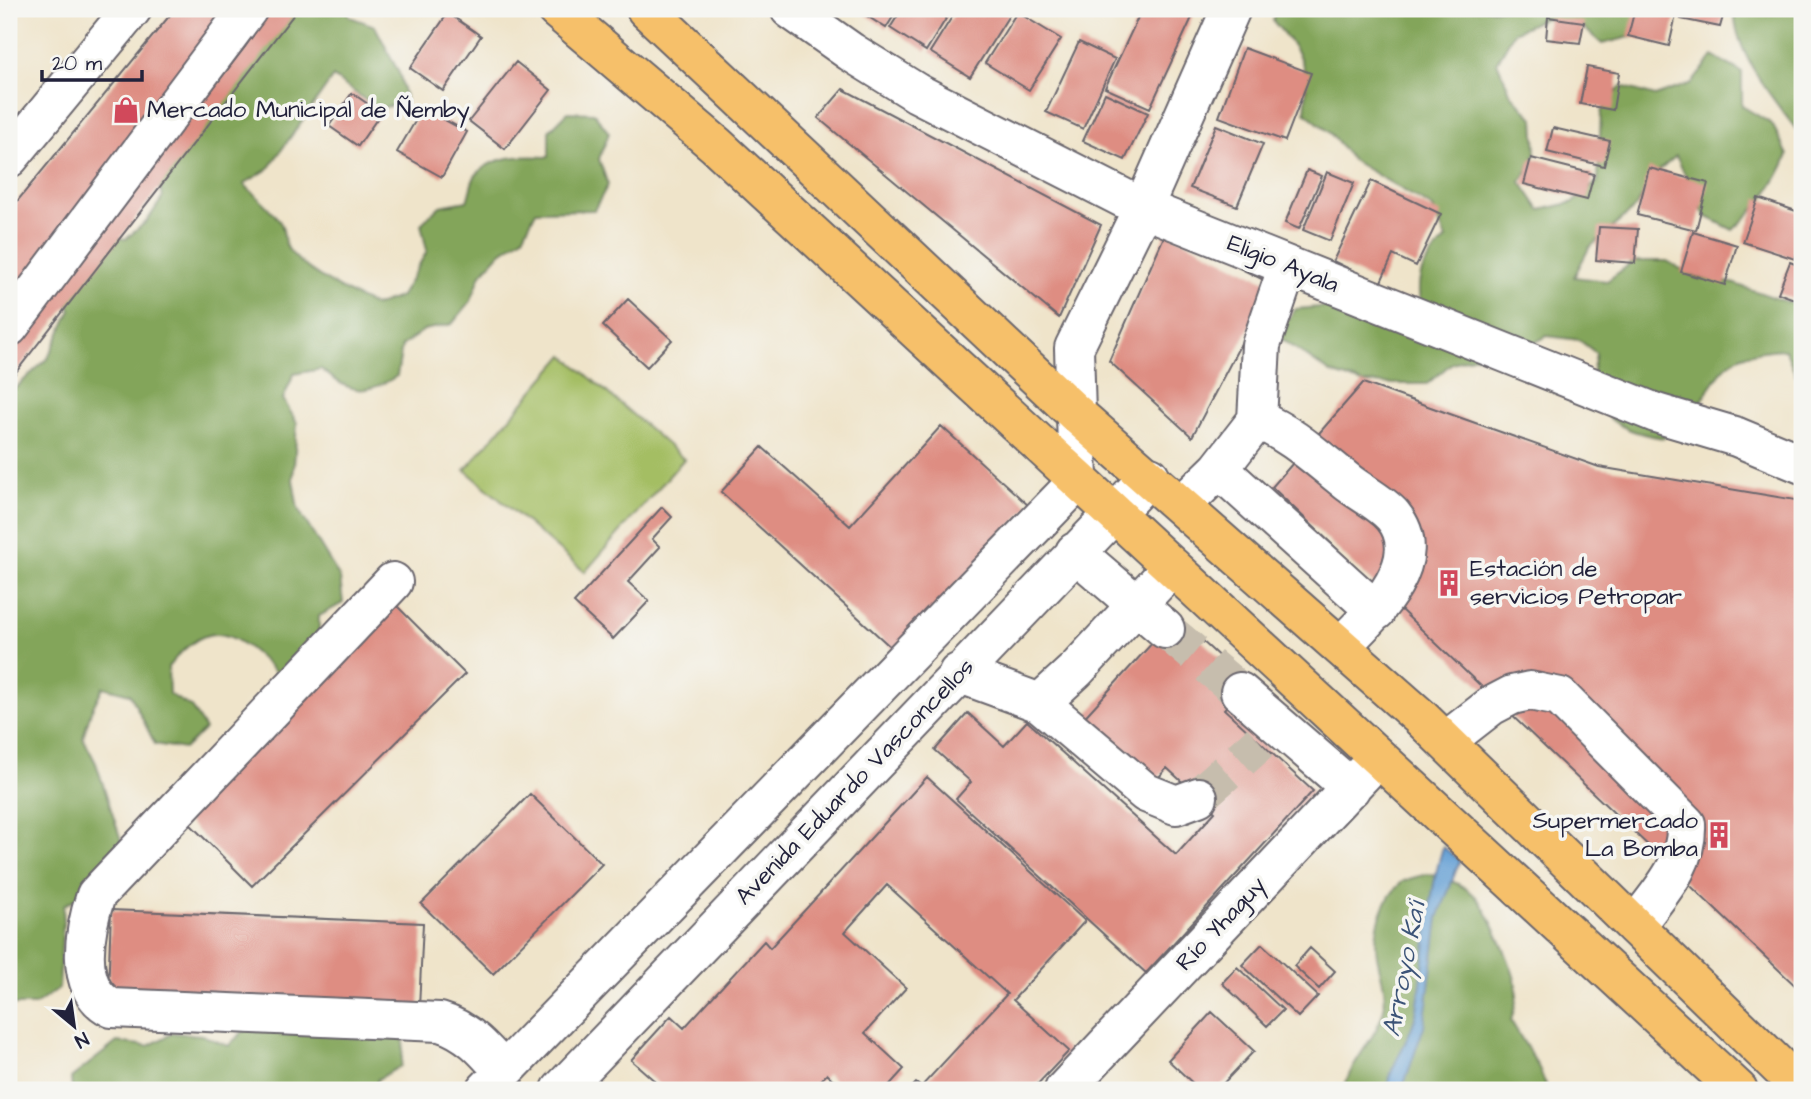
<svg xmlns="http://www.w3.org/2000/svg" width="1811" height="1099" font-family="'Architects Daughter',sans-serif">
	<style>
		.green { fill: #a4be64; stroke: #637050; stroke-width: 2 }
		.forest { fill: #83a55a; stroke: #52644a; stroke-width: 2 }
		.water { fill: #649fd4; stroke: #436088; stroke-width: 2 }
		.building { fill: #de8d82 }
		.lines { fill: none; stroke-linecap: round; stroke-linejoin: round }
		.minor-tunnel { stroke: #c6bdad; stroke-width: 38; stroke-dasharray: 38 19; stroke-linecap: butt }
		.minor-casing { stroke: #6a666d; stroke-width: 42 }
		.highway-casing { stroke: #6a666d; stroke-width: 42 }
		.minor { stroke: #fff; stroke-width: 38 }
		.highway { stroke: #f6c06b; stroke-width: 38 }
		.labels { text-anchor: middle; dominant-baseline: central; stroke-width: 7; stroke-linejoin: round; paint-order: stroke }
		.poi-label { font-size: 24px; fill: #22223b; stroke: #f6f6f2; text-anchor: start }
		.street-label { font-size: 24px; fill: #22223b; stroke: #f6f6f2 }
		.water-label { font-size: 26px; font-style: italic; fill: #3c5478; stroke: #f6f6f2 }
	</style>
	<rect width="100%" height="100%" fill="#f6f6f2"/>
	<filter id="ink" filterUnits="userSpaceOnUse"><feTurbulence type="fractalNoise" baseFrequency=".0143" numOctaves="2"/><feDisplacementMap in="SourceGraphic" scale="14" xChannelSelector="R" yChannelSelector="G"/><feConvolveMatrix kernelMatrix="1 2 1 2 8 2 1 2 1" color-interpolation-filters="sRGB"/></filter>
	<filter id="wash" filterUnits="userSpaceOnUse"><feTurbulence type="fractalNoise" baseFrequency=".00686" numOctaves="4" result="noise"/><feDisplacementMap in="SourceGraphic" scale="28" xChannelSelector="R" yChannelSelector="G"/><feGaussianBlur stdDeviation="1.57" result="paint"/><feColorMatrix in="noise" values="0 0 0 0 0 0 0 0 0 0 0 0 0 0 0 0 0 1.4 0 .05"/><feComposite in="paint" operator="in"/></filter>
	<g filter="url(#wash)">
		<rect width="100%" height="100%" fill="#efe4ca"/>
		<path class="green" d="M564,355L684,459L585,572L465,470Z"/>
		<path class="forest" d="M260,9H347L350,17L375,26L400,75L406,102L378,109L333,77L268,169L244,184C255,196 274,210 281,224C285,232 283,243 289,250C303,270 352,295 375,306L401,296L427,251L421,224L440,206L467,201C470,194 471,181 476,175C493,154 525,156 549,157V131L568,112L594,113L609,133L599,159L608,185L594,210L536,211L523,237L501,252L481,274L471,301L452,324L424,330L402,346L397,376C364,396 351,394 321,369L294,374L283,399L297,423L293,480L298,509L340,578L343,603L319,616V643L282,678C238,637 215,609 168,667L169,694L191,707L205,729L184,749L155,744L130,694L103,687L91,711L83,738L96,763L121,840L114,880L64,905L59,988L35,1005H9V394L48,358L71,310L59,285L99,235L126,239L147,221L163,197L153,172L200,114L202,86Z
			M1275,9H1657L1634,36L1602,44L1577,22L1544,18L1514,32L1497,62L1511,94L1534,119L1536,153L1521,182L1540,210L1574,202L1598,181L1601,112L1621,86L1655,96L1692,83L1713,56L1742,72V106L1772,124L1788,155C1775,187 1758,207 1733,230L1705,216L1676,156L1652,177L1637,206L1589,248L1574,277L1607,281L1634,261H1667L1697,278L1732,283L1802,307V414L1798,379L1785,349C1717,352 1726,372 1689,417C1682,425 1671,431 1663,438C1631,433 1599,423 1592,387C1590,377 1595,363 1596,353L1579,340L1547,336L1514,354H1482L1452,363L1427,384H1395L1363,383L1331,373L1276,335L1296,309L1332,306L1393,331L1425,324C1414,283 1416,269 1446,239L1433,208L1352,160L1331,134L1305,112C1310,67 1302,54 1273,21Z
			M1734,9H1802V137C1774,100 1735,56 1734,9Z
			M1428,874C1444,878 1459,882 1473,894C1487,906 1518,975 1517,994C1517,1002 1513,1012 1511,1021L1538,1066L1548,1090H1344C1351,1059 1378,1038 1384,1008C1387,990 1380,973 1377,956C1373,931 1382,899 1402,882C1409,878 1420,876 1428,874Z
			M269,1007L404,1039L401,1066L378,1079L373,1090H219L212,1086L183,1090H72L71,1078L117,1042L148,1046L173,1033L202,1035L228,1046Z"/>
		<path class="water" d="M1443,847L1460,860L1438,918L1424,1026L1402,1090H1386C1391,1063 1410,1041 1416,1014C1427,959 1426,901 1443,847Z"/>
		<g id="blocks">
			<path class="building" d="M175,9H237L9,308V211Z
				M271,9H298L9,381V351L245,47Z
				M856,9H898L886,28Z
				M902,9H952L926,51L890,28Z
				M957,9H1013L970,77L930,52Z
				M1142,9H1196L1150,108L1105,88Z
				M1635,9L1676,15L1669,46L1628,36Z
				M1684,9H1725L1720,27L1681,19Z
				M1017,12L1061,39L1029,90L985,63Z
				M448,13L481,36L443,91L410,68Z
				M1548,17L1584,22L1580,43L1546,39Z
				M1079,42L1115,59L1083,129L1046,112Z
				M1244,48L1311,73L1285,141L1219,117Z
				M516,62L551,90L505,149L469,121Z
				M1587,67L1619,73L1613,110L1580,104Z
				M843,89L1101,225L1059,318L818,118Z
				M352,93L381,113L358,146L329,126Z
				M1105,93L1148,113L1125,160L1083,141Z
				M423,108L467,132L442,177L397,152Z
				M1216,125L1263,144L1237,206L1190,188Z
				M1553,128L1610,141L1604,166L1547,152Z
				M1531,158L1594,174L1587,200L1524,184Z
				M1649,168L1708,183L1696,230L1637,215Z
				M1307,170L1322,176L1299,229L1285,223Z
				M1327,172L1354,183L1330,241L1303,230Z
				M1371,181L1441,214L1416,266L1393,255L1380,284L1333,261Z
				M1758,198L1802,213V239L1795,259L1743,242Z
				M1599,227L1638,229L1635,263L1596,260Z
				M1166,232L1272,284L1192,437L1109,361Z
				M1693,232L1737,245L1725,285L1681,272Z
				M1790,262L1802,267V302L1778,293Z
				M628,299L672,340L647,367L603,326Z
				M1363,383L1599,467L1802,501V992L1272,487Z
				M941,426L1029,506L896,652L721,492L762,447L850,526Z
				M662,507L672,517L652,539L660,547L628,582L649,601L613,639L574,603Z
				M394,603L465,674L252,886L181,815Z
				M1176,617L1248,683L1224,709L1313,791L1146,973L956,799L971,782L935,750L968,713L1004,746L1027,721L1176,855L1215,812L1167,768L1150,787L1080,722Z
				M927,777L1085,921L1013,1000L1069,1051L1032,1090H909L916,1083L921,1087L1007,994L887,885L845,932L906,988L865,1033L904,1069L885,1090H844L827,1074L812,1090H665L631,1060L671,1016L684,1028L764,941L770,948Z
				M530,794L602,864L493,974L421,904Z
				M111,910L423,923L419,1008L108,995Z
				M1262,944L1318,996L1298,1017L1242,965Z
				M1310,948L1335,971L1319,989L1294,966Z
				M1237,967L1283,1010L1267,1026L1222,983Z
				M1212,1012L1254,1051L1217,1090H1200L1168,1060Z"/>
		</g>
	</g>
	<g filter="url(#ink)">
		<use href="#blocks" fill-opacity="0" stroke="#6a666d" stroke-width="2"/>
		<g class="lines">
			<path class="minor-tunnel" d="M1165,629L1240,692
				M1198,797L1260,742"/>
			<defs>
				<path id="minor" d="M790,9L851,52L917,93L1143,208L1656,413L1737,437L1802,464
					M9,158L132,9
					M9,327L248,9
					M1257,420L1261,345L1288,266
					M1219,469L1376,611
					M1182,505L1219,469L1257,420C1291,433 1317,458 1345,480C1359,492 1381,502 1393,516C1430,561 1371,616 1341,646
					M1075,552L1165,629
					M393,582L96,895C85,928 72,989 112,1008L440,1022C468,1030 485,1050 504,1072
					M958,673L1040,703L1076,670L1172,567
					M1240,692L1351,788
					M1040,703L1146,793L1176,805L1198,797
					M1446,741L1491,706L1512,695L1530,691L1560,697L1686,824C1688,866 1658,894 1635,926
					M486,1090L1078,481L1074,348L1143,208L1231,9
					M561,1090L1150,476
					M1064,1090L1378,758"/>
				<path id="highway" d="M556,9L716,145L1738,1090
					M646,9L1074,412L1420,717L1802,1089"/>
			</defs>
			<use href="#minor" class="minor-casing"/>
			<use href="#highway" class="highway-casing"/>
			<use href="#minor" class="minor"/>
			<use href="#highway" class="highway"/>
		</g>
	</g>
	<defs>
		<symbol id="shop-bare" viewBox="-9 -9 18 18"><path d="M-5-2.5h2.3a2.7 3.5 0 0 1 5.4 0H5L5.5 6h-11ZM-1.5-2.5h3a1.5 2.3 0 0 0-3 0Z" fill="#d1495b" stroke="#f6f6f2" stroke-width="2.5" paint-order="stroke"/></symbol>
		<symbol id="building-bare" viewBox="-9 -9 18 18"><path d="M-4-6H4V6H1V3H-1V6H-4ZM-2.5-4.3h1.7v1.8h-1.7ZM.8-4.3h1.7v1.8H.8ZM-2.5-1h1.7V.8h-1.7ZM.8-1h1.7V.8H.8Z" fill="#d1495b" stroke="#f6f6f2" stroke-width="2.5" paint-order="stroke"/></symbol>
	</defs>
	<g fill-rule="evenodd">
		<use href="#shop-bare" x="107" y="91" width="38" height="38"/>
		<use href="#building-bare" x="1430" y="564" width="38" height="38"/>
		<use href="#building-bare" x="1700" y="816" width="38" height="38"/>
	</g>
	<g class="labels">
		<g class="poi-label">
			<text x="147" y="110">Mercado Municipal de Ñemby</text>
			<text x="1470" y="569">Estación de<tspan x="1470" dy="28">servicios Petropar</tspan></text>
			<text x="1698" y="821" text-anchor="end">Supermercado<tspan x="1698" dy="28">La Bomba</tspan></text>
		</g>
		<g class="street-label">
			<text transform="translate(1283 264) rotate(22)">Eligio Ayala</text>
			<text transform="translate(855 782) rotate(-46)">Avenida Eduardo Vasconcellos</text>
			<text transform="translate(1221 924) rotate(-47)">Río Yhaguy</text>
		</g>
		<g class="water-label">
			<text transform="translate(1404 969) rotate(-79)">Arroyo Ka'i</text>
		</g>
	</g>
	<rect width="1811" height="1099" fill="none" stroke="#f6f6f2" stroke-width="35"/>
	<g transform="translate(74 1026) rotate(151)" stroke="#f6f6f2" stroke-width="5" paint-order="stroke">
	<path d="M0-5L12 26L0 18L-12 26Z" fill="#22223b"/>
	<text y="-10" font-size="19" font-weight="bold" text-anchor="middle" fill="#22223b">N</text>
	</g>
	<path d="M42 70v10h100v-10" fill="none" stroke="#22223b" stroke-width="3.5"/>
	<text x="52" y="70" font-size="21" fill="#22223b" stroke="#f6f6f2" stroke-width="5" paint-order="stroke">20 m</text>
</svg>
